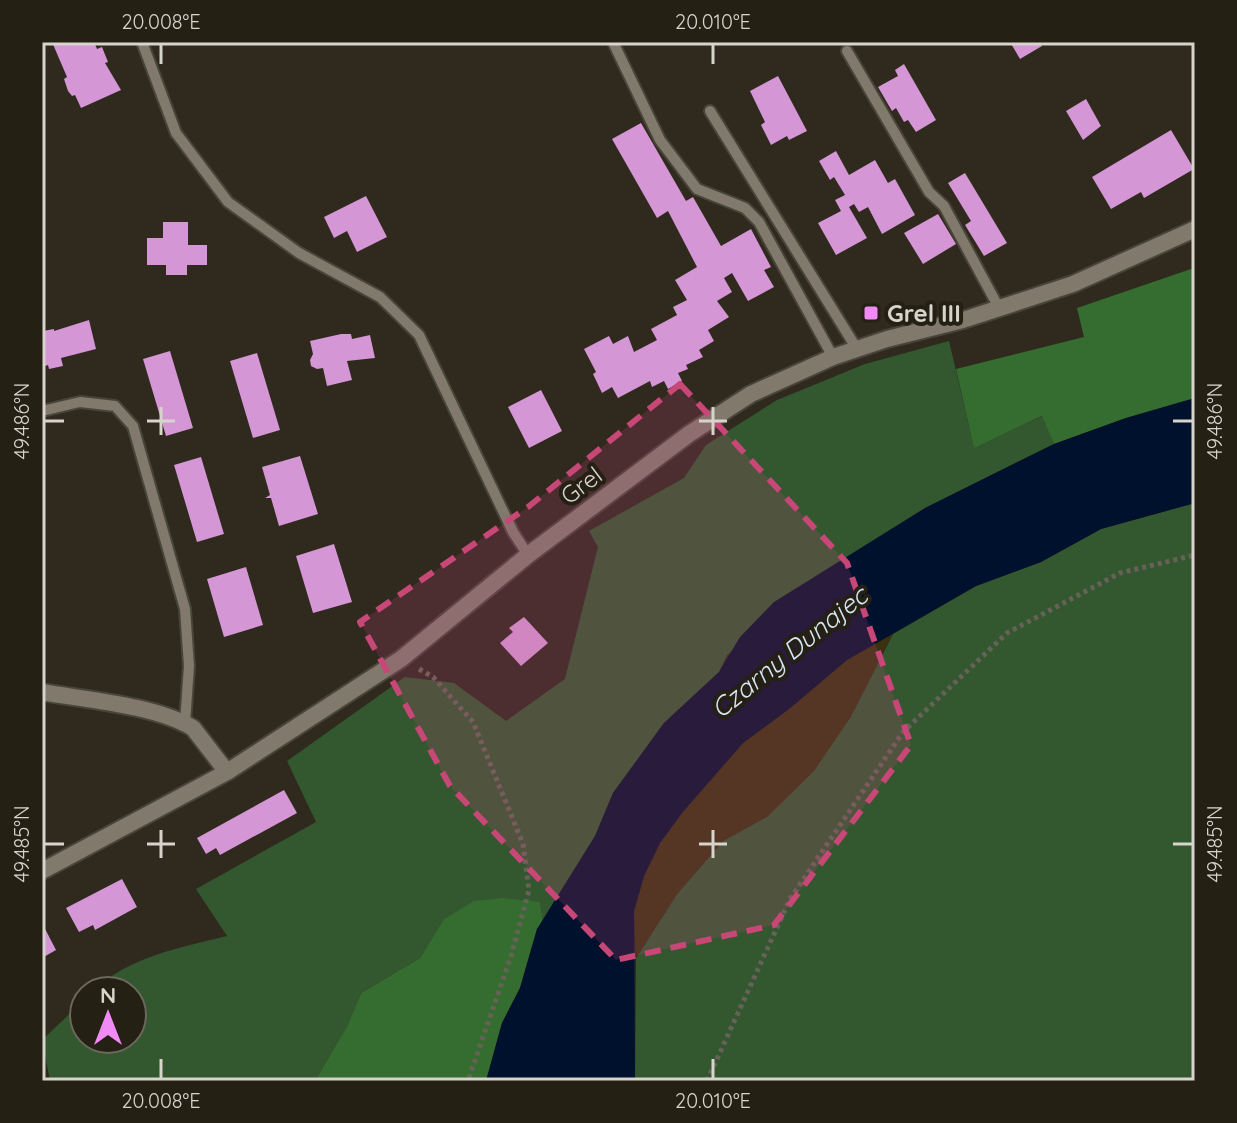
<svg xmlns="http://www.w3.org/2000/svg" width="1237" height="1123" font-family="Quicksand,sans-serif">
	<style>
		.green { fill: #33572f }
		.forest { fill: #356d30 }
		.sand { fill: #393110 }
		.water { fill: #00112d }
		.building { fill: #d496d4 }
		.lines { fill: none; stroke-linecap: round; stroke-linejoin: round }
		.service-casing { stroke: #49443a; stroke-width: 14 }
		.minor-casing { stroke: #49443a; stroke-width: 20 }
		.path { stroke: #676258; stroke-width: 5; stroke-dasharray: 4 4; stroke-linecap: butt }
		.service { stroke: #80796c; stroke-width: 10 }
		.minor { stroke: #80796c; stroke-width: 16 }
		.marked { fill: #c74777; fill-opacity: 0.2; stroke: #c74777; stroke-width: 6; stroke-dasharray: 16 10; stroke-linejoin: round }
		.ticks { fill: none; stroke: #d7d4cc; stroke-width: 3 }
		.poi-dot { fill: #f18af4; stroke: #252014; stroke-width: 3 }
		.labels { text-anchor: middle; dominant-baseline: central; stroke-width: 8; stroke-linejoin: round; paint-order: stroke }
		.poi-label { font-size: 24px; font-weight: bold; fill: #d7d4cc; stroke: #252014; text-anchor: start }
		.street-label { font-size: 24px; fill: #d7d4cc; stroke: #252014 }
		.water-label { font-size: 26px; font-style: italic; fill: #d7e6f7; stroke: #252014 }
		.neatline { fill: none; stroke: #d7d4cc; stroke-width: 3 }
		.ticks-label { font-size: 20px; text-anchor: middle; fill: #d7d4cc }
	</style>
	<rect width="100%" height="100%" fill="#2f291e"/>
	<path class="green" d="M949,341L974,447L1043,416L1054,444L925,508L727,655L719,672L664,723L613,793L595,836L543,921L540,902L443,920L420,958L361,993L347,1026L315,1081H50L42,1040L84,1000V1039H132V991H93C130,956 179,948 227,936L196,889L316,822L287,761L405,677L454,683L506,721L565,679L598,547L589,531L684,478L706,445L777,400L865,364Z
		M1195,503V1081H635L636,958L677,894L723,841L768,816L850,718L893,634L976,586L1041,562L1101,529Z"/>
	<path class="forest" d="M1191,269L1195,272V398L1126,418L1054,444L1042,416L974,448L956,369L1084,337L1077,308Z
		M502,898L540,902L543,921L537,929L520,988L502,1023L486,1081H315L347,1026L361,993L420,958L443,920L474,901Z"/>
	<path class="sand" d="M893,634L850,718L814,771L768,816L723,841L677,894L636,958L634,911L644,876L660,843L682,813L743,743L789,709L847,660Z"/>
	<path class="water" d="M1195,398V503L1101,529L1041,562L976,586L847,660L789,709L743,743L682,813L660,843L644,876L634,911L635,1081H486L502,1023L520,988L537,929L595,836L613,793L664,723L719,672L740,637L774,602L925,508L1054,444L1126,418Z"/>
	<path class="building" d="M52,42H94L97,49L102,47L108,62L105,63L121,90L81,108L75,95L72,96L68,91L64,79L67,77Z
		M1010,42H1039L1042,46L1020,59Z
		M904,64L936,120L916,132L908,120L904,122L896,108L892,111L878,87L898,76L895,70Z
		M778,76L807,131L789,140L787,136L771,145L761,125L765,122L750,91Z
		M1086,99L1101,126L1083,140L1066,111Z
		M641,123L686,201L693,197L721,246L751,229L771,267L764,270L774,287L748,301L732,273L724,278L732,292L717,301L729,317L708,330L714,341L699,350L703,357L686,365L688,369L678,373L682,381L668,389L664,381L652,387L650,381L618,398L612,387L602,393L593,374L596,372L584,349L609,336L613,344L628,336L634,352L657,340L651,329L677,315L673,307L687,300L675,280L697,267L668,211L657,218L612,139Z
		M1171,130L1194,169L1144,198L1141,192L1111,209L1092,177Z
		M836,151L849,175L875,160L888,183L895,179L915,215L882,234L868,207L859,212L854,204L849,207L867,238L836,255L818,223L841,211L835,200L845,195L834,177L830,180L819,161Z
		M965,173L1007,243L984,256L965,225L971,221L948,183Z
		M366,196L387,237L357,252L347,231L334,238L324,217Z
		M938,214L956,244L923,264L904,233Z
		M163,222H188V245H207V265H187V275H166V265H147V238H163Z
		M89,320L96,349L61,358L63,366L49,369L48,365L42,367L43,331L54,329V331Z
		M341,334H351L352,339L370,335L375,358L347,361L352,380L327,386L323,368L317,369L311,366L310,360L313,354L310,341Z
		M170,351L193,428L166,436L143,359Z
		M257,353L280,430L253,438L230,361Z
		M541,390L562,431L529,448L508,407Z
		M300,456L318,514L279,526L271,498H265L270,495L262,467Z
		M201,457L224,534L197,542L174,465Z
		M334,544L352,602L313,613L296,556Z
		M246,567L263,625L224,637L207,579Z
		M524,617L548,643L521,666L500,643L513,632L509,628Z
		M284,790L297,813L220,855L216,848L206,854L197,838Z
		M122,879L137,907L95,930L93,925L79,932L66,908Z
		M42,923L56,950L42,958Z"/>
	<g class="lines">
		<defs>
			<path id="service" d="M142,42L176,133L228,202L299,253L380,297L419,335L513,532L528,555
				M613,42L660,140L697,189L745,208L759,222L833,357
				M847,51L929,192L944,206L999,308
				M710,111L857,349
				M42,411L80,402L115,406L133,426L185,609L189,666L185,723"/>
			<path id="minor" d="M42,692C87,700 154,705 193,728L227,772
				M42,871L227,772L401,659L528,555L689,434L751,394L833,357L887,339L963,320L1073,284L1195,229"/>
		</defs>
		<use href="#service" class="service-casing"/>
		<use href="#minor" class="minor-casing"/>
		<path class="path" d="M419,669L433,677L473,722L523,844L529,890L511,956L468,1081
			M707,1081L790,899L903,732L1007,633L1120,573L1195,555"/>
		<use href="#service" class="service"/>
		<use href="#minor" class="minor"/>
	</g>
	<path class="marked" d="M680,384L847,563L911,745L774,925L616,960L450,786L360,622L528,507Z"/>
	<path class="ticks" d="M161,44V64M713,44V64M161,407V435M713,407V435M44,421H64M147,421H175M699,421H727M1173,421H1193M161,830V858M713,830V858M44,844H64M147,844H175M699,844H727M1173,844H1193M161,1059V1079M713,1059V1079"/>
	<rect class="poi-dot" x="863" y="305" width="16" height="16" rx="4"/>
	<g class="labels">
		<g class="poi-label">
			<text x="887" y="313">Grel III</text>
		</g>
		<g class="street-label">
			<text transform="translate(581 485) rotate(-37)">Grel</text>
		</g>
		<g class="water-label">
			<text transform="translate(789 652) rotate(-39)">Czarny Dunajec</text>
		</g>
	</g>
	<rect width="1237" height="1123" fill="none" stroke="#252014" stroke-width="88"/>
	<g transform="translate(108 1015)"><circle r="38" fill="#252014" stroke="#6c685e" stroke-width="2"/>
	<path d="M0-6L14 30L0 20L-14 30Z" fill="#f18af4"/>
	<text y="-12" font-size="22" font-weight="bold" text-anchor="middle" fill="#d7d4cc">N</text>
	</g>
	<rect x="44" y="44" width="1149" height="1035" class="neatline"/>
	<g class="ticks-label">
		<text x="161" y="29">20.008°E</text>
		<text x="713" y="29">20.010°E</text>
		<text transform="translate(22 421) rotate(-90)" y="7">49.486°N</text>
		<text transform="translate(1215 421) rotate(-90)" y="7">49.486°N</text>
		<text transform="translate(22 844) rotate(-90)" y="7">49.485°N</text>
		<text transform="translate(1215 844) rotate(-90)" y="7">49.485°N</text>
		<text x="161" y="1108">20.008°E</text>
		<text x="713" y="1108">20.010°E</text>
	</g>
</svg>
